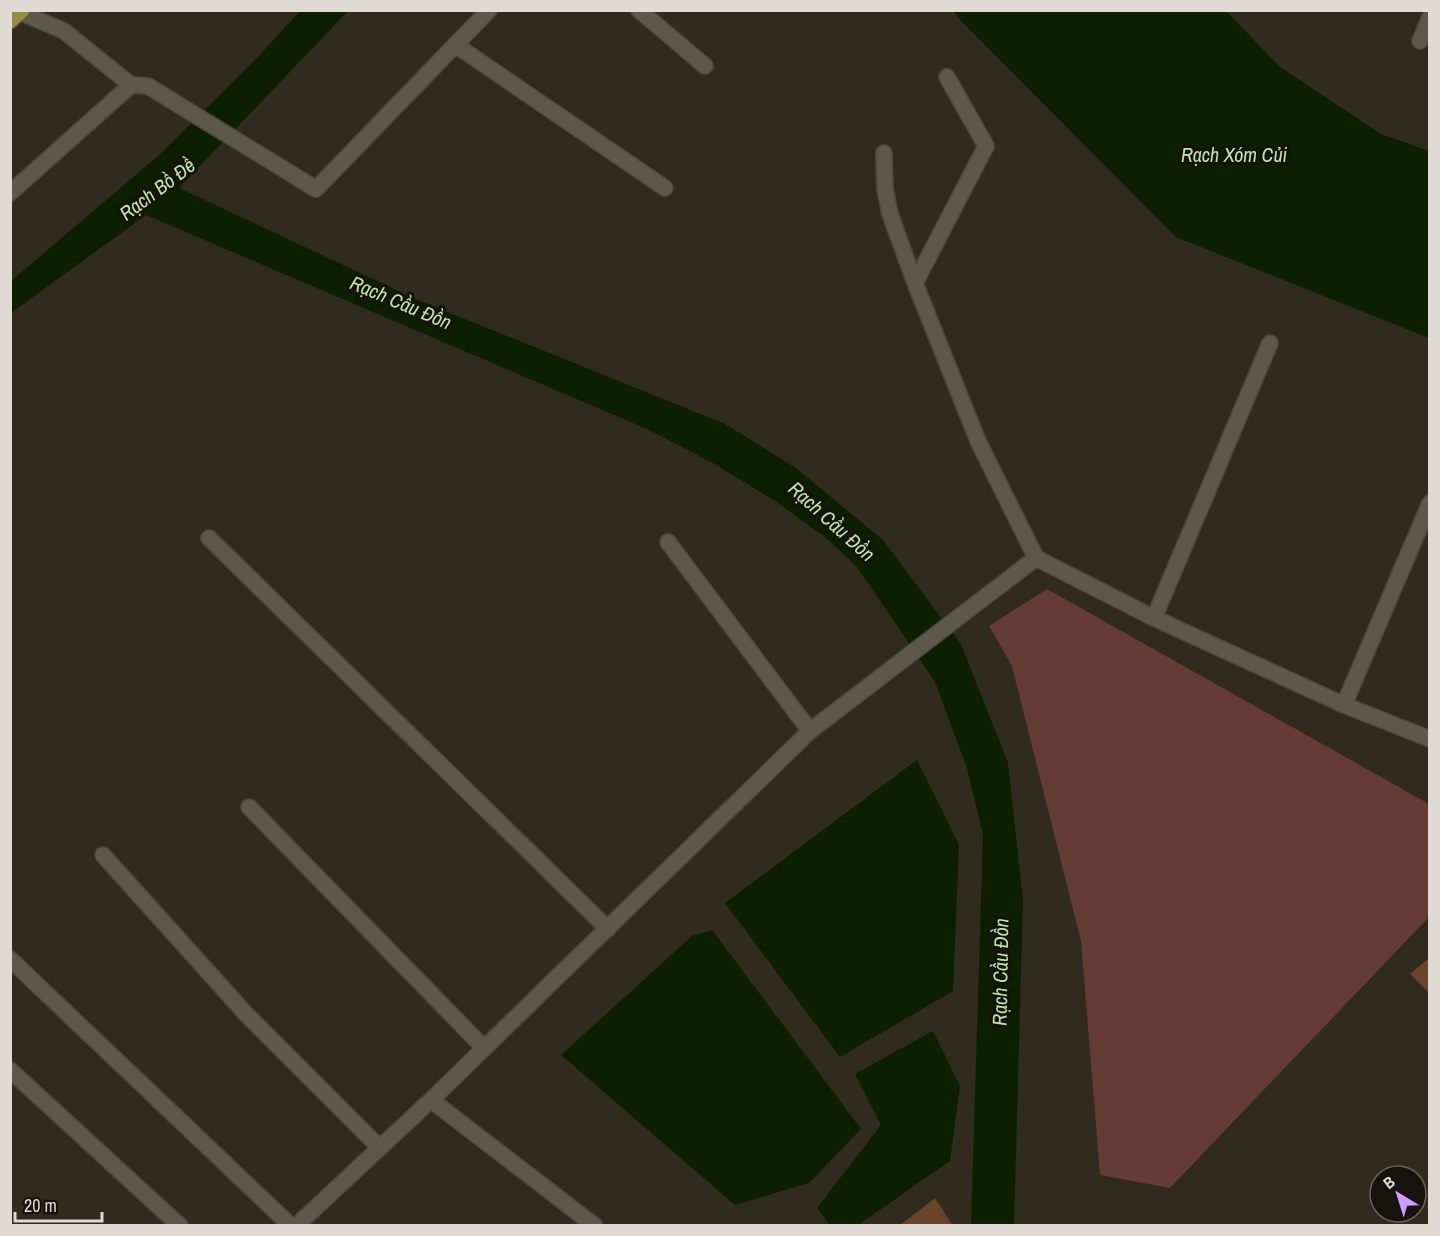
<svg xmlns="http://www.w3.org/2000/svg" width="1440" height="1236" font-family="'Archivo Narrow',sans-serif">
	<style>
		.green { fill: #653b36 }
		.water { fill: #0c2000 }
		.building { fill: #69432a }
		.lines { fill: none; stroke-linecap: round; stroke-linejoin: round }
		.minor-casing { stroke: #4c473e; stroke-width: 18 }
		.major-casing { stroke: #4c473e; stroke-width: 18 }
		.minor { stroke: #5e574b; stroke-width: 15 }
		.major { stroke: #928d40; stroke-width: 15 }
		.labels { text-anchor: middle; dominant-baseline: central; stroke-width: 6; stroke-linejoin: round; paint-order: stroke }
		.water-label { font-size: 20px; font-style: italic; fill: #bee6a6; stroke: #16130e }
	</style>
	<rect width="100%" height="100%" fill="#312a1f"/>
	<path class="green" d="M1047,589L1429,804V917L1170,1188L1100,1175L1081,941L1012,666L989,626Z"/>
	<path class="water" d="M300,11H348L179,188L418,300L725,424L796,468L883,540L961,644L1008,763L1023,901L1014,1225H971L983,835L967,768L935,682L857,567L826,538L775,501L713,463L647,429L146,215L11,313V281L158,156L253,62Z
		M953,11H1226L1280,67L1381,134L1429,151V338L1176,237L963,23Z
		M917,760L959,845L953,991L840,1057L725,903Z
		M712,930L861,1129L809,1183L735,1205L561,1055L692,936Z
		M933,1031L960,1086L950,1161L858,1225H830L817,1208L881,1125L855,1074Z"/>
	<path class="building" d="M1430,957V994L1410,974Z
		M935,1198L953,1226H899Z"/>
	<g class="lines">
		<defs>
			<path id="minor" d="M15,10L64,31L131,85
				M639,10L705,66
				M1420,41L1430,17
				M457,46L665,188
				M947,77L986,146L915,283L978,441L1036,558L1154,618L1344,705L1430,739
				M131,85L148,86L316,189L489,10
				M884,153L885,189L890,214L915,283
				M10,193L131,85
				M209,538L608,929
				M668,542L810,731
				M1154,618L1270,343
				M1344,705L1430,503
				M249,807L484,1048
				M103,855L246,1014L379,1147
				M10,959L291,1226
				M10,1070L180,1226
				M431,1100L595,1226
				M296,1226L431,1100L810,731L1036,558"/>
			<path id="major" d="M10,21L22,10"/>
		</defs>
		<use href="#minor" class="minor-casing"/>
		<use href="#major" class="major-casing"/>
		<use href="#minor" class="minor"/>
		<use href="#major" class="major"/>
	</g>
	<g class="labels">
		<g class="water-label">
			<text x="1234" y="154">Rạch Xóm Củi</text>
			<text transform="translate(157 189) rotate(-37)">Rạch Bồ Đề</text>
			<text transform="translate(401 302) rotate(23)">Rạch Cầu Đồn</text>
			<text transform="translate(832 521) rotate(42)">Rạch Cầu Đồn</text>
			<text transform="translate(1000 972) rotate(-89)">Rạch Cầu Đồn</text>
		</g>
	</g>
	<rect width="1440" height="1236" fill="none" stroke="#dfdad3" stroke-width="24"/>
	<g transform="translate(1398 1194) rotate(322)"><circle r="28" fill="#16130e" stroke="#66635d" stroke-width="1.5"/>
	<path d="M0-4.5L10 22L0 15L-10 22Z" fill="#d09dff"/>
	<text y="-9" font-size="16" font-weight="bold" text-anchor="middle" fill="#dfdad3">B</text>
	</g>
	<path d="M15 1212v9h87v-9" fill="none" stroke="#dfdad3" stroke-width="3"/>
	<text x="24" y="1212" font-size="18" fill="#dfdad3" stroke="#16130e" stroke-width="4.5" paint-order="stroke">20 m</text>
</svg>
